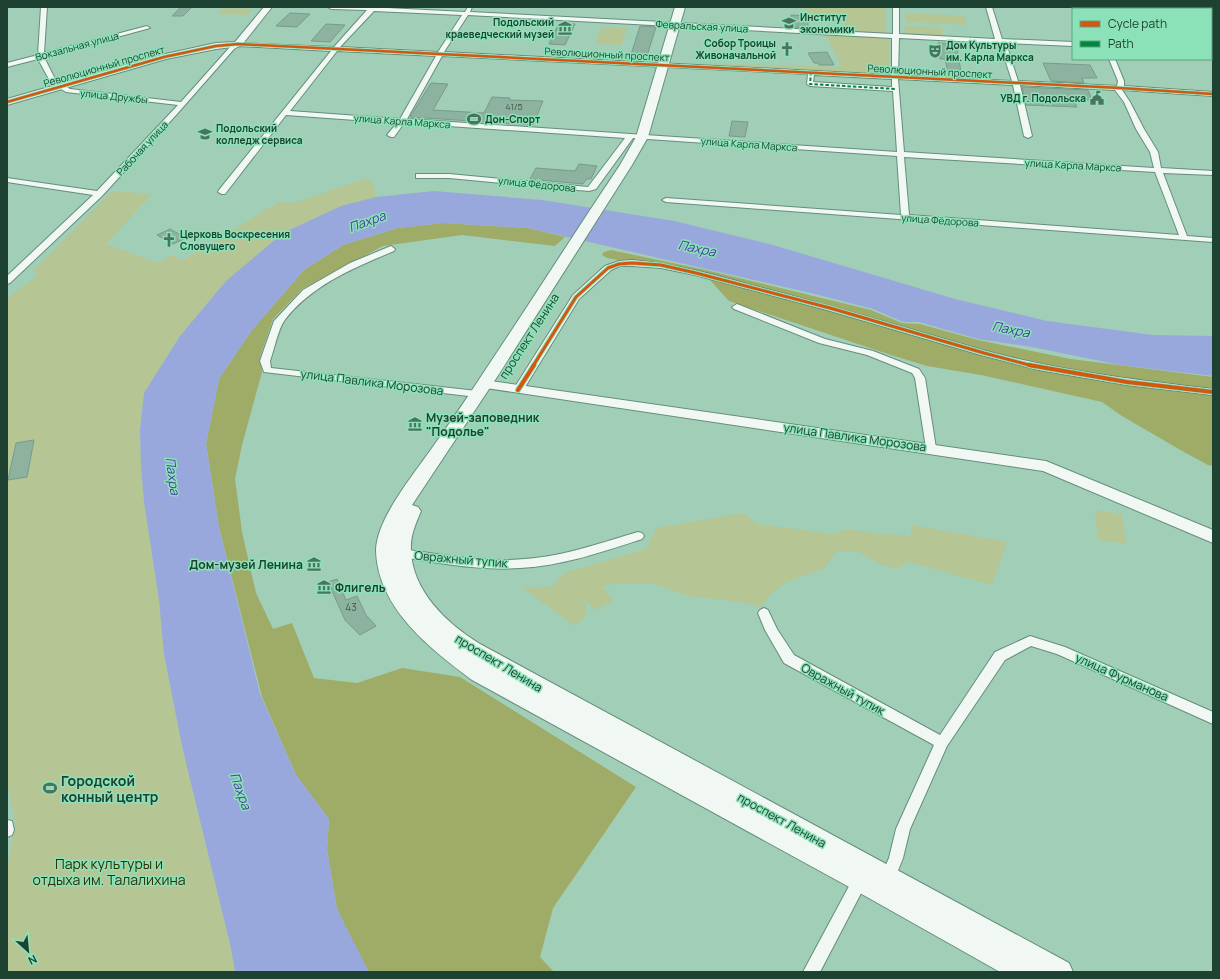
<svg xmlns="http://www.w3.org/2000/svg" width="1220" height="979" font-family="Manrope,sans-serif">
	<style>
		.green { fill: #b5c594 }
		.forest { fill: #9fac67 }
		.water { fill: #98a8dc }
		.building { fill: #8db2a0; stroke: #779c8a }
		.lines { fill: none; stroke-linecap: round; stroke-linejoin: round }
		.street-casing { stroke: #668d7c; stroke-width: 2 }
		.secondary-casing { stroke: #668d7c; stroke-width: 2 }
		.primary-casing { stroke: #668d7c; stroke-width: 2 }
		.street { fill: #f1f8f4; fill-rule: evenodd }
		.secondary { fill: #f1f8f4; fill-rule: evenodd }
		.primary { fill: #f1f8f4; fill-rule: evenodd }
		.quiet { stroke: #00873e; stroke-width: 2; stroke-dasharray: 3.5 2; stroke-linecap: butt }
		.cycleway-far2-casing { stroke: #8ce2b8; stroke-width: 4 }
		.cycleway-far1-casing { stroke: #8ce2b8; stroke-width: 5 }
		.cycleway-casing { stroke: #8ce2b8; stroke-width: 6 }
		.cycleway-far2 { stroke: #d45710; stroke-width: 2.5 }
		.cycleway-far1 { stroke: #d45710; stroke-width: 3 }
		.cycleway { stroke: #d45710; stroke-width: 4 }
		.labels { text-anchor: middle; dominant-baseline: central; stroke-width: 3; stroke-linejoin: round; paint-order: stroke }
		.far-number-label { font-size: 9px; fill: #3a5e4d }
		.far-poi-label { font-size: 10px; font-weight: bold; fill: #1e4231; stroke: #8ce2b8; text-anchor: start }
		.far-street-label { font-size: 10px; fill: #1e4231; stroke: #8ce2b8 }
		.number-label { font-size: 10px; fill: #3a5e4d }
		.street-label { font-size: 12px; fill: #1e4231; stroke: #8ce2b8 }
		.poi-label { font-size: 12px; font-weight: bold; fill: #1e4231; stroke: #8ce2b8; text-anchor: start }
		.water-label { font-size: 13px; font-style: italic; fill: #453c9e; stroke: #8ce2b8 }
		.near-poi-label { font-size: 14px; font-weight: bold; fill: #1e4231; stroke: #8ce2b8; text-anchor: start }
		.near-park-label { font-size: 14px; fill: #342e01; stroke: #8ce2b8 }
	</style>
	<rect width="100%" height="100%" fill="#a0ceb7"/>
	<path class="green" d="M795,7H885L886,31L883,33L829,29V25L844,26V16L808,13V9L794,8Z
		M223,8L253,9L247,15L217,14Z
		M905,13L964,16L966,25L907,22Z
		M904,26L942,28L943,36L905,33Z
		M602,27L627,28L621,45L595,44Z
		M825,34L885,38L889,39L890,72L886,74L697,63L842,67Z
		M367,178L374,185L376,197L341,206L283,233L226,281L180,336L144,393L140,430L141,466L144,502L159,600L164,654L182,746L231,948L235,972H7V872L15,823L7,781V298L37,276L34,270L112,191L152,194L106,244L158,263L172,255L183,260L279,202L294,203Z
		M1095,510L1122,514L1126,544L1098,540Z
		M743,513L757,524L796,529L832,534L849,529L874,533L911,536L912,525L1007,542L992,585L909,562L896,569L880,564L857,551L836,552L825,568L787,582L769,596L762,606L725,600L692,597L654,584L617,583L602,587L614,601L595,610L583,597L586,607V616L575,626L523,588L551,587L564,573L646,549L656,528Z"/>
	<path class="forest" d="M443,223L528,228L565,237L555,246L462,235L383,246L302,289L273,319L260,357L262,372L242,445L235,479L242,532L256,593L273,629L292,623L314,678L357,683L402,668L460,677L636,787L553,908L540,957L554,972H367L337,909L327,849L329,819L296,775L262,697L219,527L206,444L219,379L252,330L304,270L343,245L398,228Z
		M611,250L706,270L871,310L902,323L920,324L978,340L1071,359L1213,377V466L1208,465L1184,452L1122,416L1102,402L981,375L927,366L891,355L729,301L707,277L607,258L602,255L604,252Z"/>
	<path class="water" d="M434,191L542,200L674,221L773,245L955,299L1047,321L1153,335L1213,336V376L1120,365L1032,347L978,339L919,322H903L873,309L815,294L528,228L444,223L398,228L343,245L304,270L252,330L219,379L206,444L219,527L260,694L296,775L329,819L327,849L337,909L369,972H235L231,948L182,746L164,654L159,600L144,502L141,466L140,430L144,393L180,336L226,281L283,233L341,206L376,197Z"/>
	<path class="building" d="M181,7H192L183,16H172Z
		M290,13L310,14L297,27L276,26Z
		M791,15L808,16V28L791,27Z
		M559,23L575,24L565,45L549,44Z
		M326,24L345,25L330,42L311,41Z
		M640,26L656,27L646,59L630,58Z
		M938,43L956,44L962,77L949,76L945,59H940Z
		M827,52L834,65H819L818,63H814L808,53Z
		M1043,63L1090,65L1097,78H1082L1084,83L1051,81Z
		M431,83L448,84L433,110L484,113L492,97L510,98L509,100L543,101L533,125L410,117Z
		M1022,87L1088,90L1092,100L1073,99L1077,107L1026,105Z
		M732,121L748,122L745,137L729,136Z
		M579,164L597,166L591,179H587L583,184L530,179L536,168L575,171Z
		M170,229L186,238L173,244L157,235Z
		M34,440L27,477L8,480L16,443Z
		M337,579L346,600L357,596L366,615L376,626L360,635L345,620L328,582Z"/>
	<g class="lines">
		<defs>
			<path id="street" d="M41,7H47L44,53L147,26L150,28L44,57L56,81L70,89L181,102L230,47L236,43L334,47L367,10L331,9L328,7H368L465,12L468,7H472L470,12L893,34V7H899V34L995,39L986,7H992L1002,39L1073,42V46L1006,43L1018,81L1117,86L1118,81L1109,59H1115L1124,81V86L1213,92V96L1122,90L1130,102L1144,129L1158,152L1161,168L1213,171V175L1163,173L1187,236L1213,238V242L666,202L662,200L666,198L901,215L897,156L633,138L596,189L589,191L449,178H416V174H449L588,187L625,138L404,123L394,137H391L387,135L397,123L286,115L225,194H222L218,192L219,190L331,51L239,46L234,49L177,114L102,196L10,283L7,284V276L93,195L7,182V178L97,191L178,105L66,92L51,83L38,59L7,67V63L38,55ZM374,11L462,15L438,52L340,47ZM468,15L892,38V75L444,52ZM899,38L997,43L1000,44L1012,81L898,75ZM337,51L436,56L400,119L290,111ZM442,56L808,74L807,84L810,86L893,91L897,152L407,119ZM814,75L892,79V87L813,82ZM898,79L1013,85L1024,136L1028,138L1032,136L1020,85L1115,90L1124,102L1136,129L1150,152L1154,168L904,152ZM904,157L1155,172L1179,235L909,215Z
				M1175,7H1181L1182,9H1176Z
				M1211,48L1213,49V53L1211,52Z
				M391,246L395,249L394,251C354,268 311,285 284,321C278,330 274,350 270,361L271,368L477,391L481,392L482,394L481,396L477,397L264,372L260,361L274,321L303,290L350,263Z
				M632,260C677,264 719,276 762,288C837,307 912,330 986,351C1061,371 1137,380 1213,389V395L1127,385L1039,370L981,355L827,310L695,275L661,268L632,266H620L611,270L579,299L522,392H514L513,390L573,295L605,266L619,261Z
				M737,304L825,339L873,351L919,369L925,378L936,448L935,450H927L926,448L915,378L912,373L867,355L819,343L734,309L732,307Z
				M638,532L642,533L644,536L642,539C602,552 562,566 520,568C480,571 440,563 401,557L397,556L395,553L397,550L401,549C445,555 490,564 535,558C570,554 604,542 638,532Z
				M764,608L768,610L777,629L794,655L940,735L995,652L1030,636L1065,647L1213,712V724L1057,654L1031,646L1005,660L947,746L910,829L903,858L893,883L888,885L883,883L880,878L889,858L896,829L934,745L784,663L765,630L758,613L760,610Z
				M7,820L12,821L14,830L12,835L7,837Z
				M860,873L865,875L868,880L820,972H803L855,875Z"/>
			<path id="secondary" d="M264,7H272L241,46L216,49L166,59L7,105V99L161,55L216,43L235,42Z
				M484,380L1046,461L1213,530V543L1043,471L479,387L477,384L479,381Z"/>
			<path id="primary" d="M675,7H685L648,137L632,165L499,374L412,505L418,507L421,511C416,523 410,536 411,549C411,590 447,624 480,644L1069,963L1073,972H1000L851,888L472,680C431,649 378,609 376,551C376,519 414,474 432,448C449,424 466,400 482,375C529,305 573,235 620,165L636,137Z"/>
		</defs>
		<use href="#street" class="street-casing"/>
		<use href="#secondary" class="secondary-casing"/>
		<use href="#primary" class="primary-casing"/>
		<use href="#street" class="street"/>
		<use href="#secondary" class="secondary"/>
		<use href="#primary" class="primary"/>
		<path class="quiet" d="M811,72L810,84L896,89"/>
		<defs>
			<path id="cycleway-far2" d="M7,102L164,57L216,46L238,44L1120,88L1213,94"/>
			<path id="cycleway-far1" d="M533,366L576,297L608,268L619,264L632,263L661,265L696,273L830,308L984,353L1033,366"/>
			<path id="cycleway" d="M1029,365L1127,382L1213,392
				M518,390L534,365"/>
		</defs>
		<use href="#cycleway-far2" class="cycleway-far2-casing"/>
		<use href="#cycleway-far1" class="cycleway-far1-casing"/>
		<use href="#cycleway" class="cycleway-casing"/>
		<use href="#cycleway-far2" class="cycleway-far2"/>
		<use href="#cycleway-far1" class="cycleway-far1"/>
		<use href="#cycleway" class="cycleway"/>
	</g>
	<defs>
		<symbol id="university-bare" viewBox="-9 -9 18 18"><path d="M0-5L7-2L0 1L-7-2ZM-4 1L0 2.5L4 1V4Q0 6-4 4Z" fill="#4c7360" stroke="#8ce2b8" stroke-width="2.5" paint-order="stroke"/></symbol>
		<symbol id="museum-bare" viewBox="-9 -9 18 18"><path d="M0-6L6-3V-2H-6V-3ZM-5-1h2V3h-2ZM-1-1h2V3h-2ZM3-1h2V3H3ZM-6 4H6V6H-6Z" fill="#4c7360" stroke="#8ce2b8" stroke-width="2.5" paint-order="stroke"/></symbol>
		<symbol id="church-bare" viewBox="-9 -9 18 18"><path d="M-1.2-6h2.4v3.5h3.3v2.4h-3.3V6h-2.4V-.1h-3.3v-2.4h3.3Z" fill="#4c7360" stroke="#8ce2b8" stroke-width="2.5" paint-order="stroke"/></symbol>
		<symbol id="theatre-bare" viewBox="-9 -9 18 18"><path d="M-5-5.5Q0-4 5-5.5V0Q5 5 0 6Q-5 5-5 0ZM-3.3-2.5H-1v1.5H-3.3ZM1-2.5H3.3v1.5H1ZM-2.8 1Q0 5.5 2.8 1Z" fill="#4c7360" stroke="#8ce2b8" stroke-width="2.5" paint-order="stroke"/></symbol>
		<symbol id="civic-bare" viewBox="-9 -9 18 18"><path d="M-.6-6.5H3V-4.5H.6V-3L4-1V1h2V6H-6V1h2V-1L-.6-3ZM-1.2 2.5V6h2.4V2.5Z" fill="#4c7360" stroke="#8ce2b8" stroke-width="2.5" paint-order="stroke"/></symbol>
		<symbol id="stadium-bare" viewBox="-9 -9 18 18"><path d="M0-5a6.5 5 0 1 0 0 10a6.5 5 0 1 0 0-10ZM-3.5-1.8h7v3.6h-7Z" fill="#4c7360" stroke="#8ce2b8" stroke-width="2.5" paint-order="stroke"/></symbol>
	</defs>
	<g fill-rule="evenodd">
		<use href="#university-bare" x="779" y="13" width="20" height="20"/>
		<use href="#museum-bare" x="555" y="18" width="20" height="20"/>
		<use href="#church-bare" x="777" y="39" width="20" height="20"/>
		<use href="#theatre-bare" x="925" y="41" width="20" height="20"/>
		<use href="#civic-bare" x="1087" y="88" width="20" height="20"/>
		<use href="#stadium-bare" x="464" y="109" width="20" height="20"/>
		<use href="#university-bare" x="195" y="124" width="20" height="20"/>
		<use href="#church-bare" x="159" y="230" width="20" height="20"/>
		<use href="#museum-bare" x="405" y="414" width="20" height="20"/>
		<use href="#museum-bare" x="304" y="554" width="20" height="20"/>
		<use href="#museum-bare" x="314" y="577" width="20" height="20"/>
		<use href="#stadium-bare" x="40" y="778" width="20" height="20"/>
	</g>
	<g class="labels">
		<g class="far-number-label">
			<text x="514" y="106">41/5</text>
		</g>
		<g class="far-poi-label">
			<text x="800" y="17">Институт<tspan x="800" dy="12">экономики</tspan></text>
			<text x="554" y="22" text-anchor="end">Подольский<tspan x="554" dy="12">краеведческий музей</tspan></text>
			<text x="776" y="43" text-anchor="end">Собор Троицы<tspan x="776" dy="12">Живоначальной</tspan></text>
			<text x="946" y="45">Дом Культуры<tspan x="946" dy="12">им. Карла Маркса</tspan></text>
			<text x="1086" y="98" text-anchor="end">УВД г. Подольска</text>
			<text x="485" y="119">Дон-Спорт</text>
			<text x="216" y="128">Подольский<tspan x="216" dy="12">колледж сервиса</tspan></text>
			<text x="180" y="234">Церковь Воскресения<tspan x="180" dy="12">Словущего</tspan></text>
		</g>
		<g class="far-street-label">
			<text transform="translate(702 26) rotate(3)">Февральская улица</text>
			<text transform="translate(77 46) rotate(-15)">Вокзальная улица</text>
			<text transform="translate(607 54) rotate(3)">Революционный проспект</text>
			<text transform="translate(104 66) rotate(-16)">Революционный проспект</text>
			<text transform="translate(930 71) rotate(3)">Революционный проспект</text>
			<text transform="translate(114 96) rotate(6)">улица Дружбы</text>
			<text transform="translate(402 121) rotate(4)">улица Карла Маркса</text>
			<text transform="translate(749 144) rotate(4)">улица Карла Маркса</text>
			<text transform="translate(142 148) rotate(-47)">Рабочая улица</text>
			<text transform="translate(1073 165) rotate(3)">улица Карла Маркса</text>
			<text transform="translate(537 184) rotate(6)">улица Фёдорова</text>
			<text transform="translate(940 220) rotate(4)">улица Фёдорова</text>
		</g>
		<g class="number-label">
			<text x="351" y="607">43</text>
		</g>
		<g class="street-label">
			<text transform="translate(529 336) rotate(-57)">проспект Ленина</text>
			<text transform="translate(372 382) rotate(7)">улица Павлика Морозова</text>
			<text transform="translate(855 437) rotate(8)">улица Павлика Морозова</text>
			<text transform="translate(461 559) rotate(5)">Овражный тупик</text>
			<text transform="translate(499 663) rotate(31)">проспект Ленина</text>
			<text transform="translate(1122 677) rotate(24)">улица Фурманова</text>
			<text transform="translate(843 689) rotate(29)">Овражный тупик</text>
			<text transform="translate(782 820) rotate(29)">проспект Ленина</text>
		</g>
		<g class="poi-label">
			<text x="426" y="417">Музей-заповедник<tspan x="426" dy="14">"Подолье"</tspan></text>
			<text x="303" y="564" text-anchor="end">Дом-музей Ленина</text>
			<text x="335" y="587">Флигель</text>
		</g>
		<g class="water-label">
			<text transform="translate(367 221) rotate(-20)">Пахра</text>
			<text transform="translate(697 248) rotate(12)">Пахра</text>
			<text transform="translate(1011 329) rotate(11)">Пахра</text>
			<text transform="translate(173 476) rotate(82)">Пахра</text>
			<text transform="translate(241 791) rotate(70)">Пахра</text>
		</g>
		<g class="near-poi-label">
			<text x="61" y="780">Городской<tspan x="61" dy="16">конный центр</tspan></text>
		</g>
		<g class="near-park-label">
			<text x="109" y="863">Парк культуры и<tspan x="109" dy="16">отдыха им. Талалихина</tspan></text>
		</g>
	</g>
	<rect width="1220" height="979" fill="none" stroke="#1e4231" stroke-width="16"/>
	<rect x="1072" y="8" width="140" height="52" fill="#8ce2b8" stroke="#60a282"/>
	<rect x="1080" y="21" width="20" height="6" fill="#d45710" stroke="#60a282"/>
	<text x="1108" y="28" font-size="12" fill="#1e4231">Cycle path</text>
	<rect x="1080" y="41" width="20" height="6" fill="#00873e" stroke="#60a282"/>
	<text x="1108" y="48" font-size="12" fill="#1e4231">Path</text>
	<g transform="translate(28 951) rotate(153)" stroke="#8ce2b8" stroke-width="3" paint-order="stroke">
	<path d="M0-3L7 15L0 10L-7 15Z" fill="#1e4231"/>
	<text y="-6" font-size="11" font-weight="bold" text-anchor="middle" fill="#1e4231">N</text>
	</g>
</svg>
